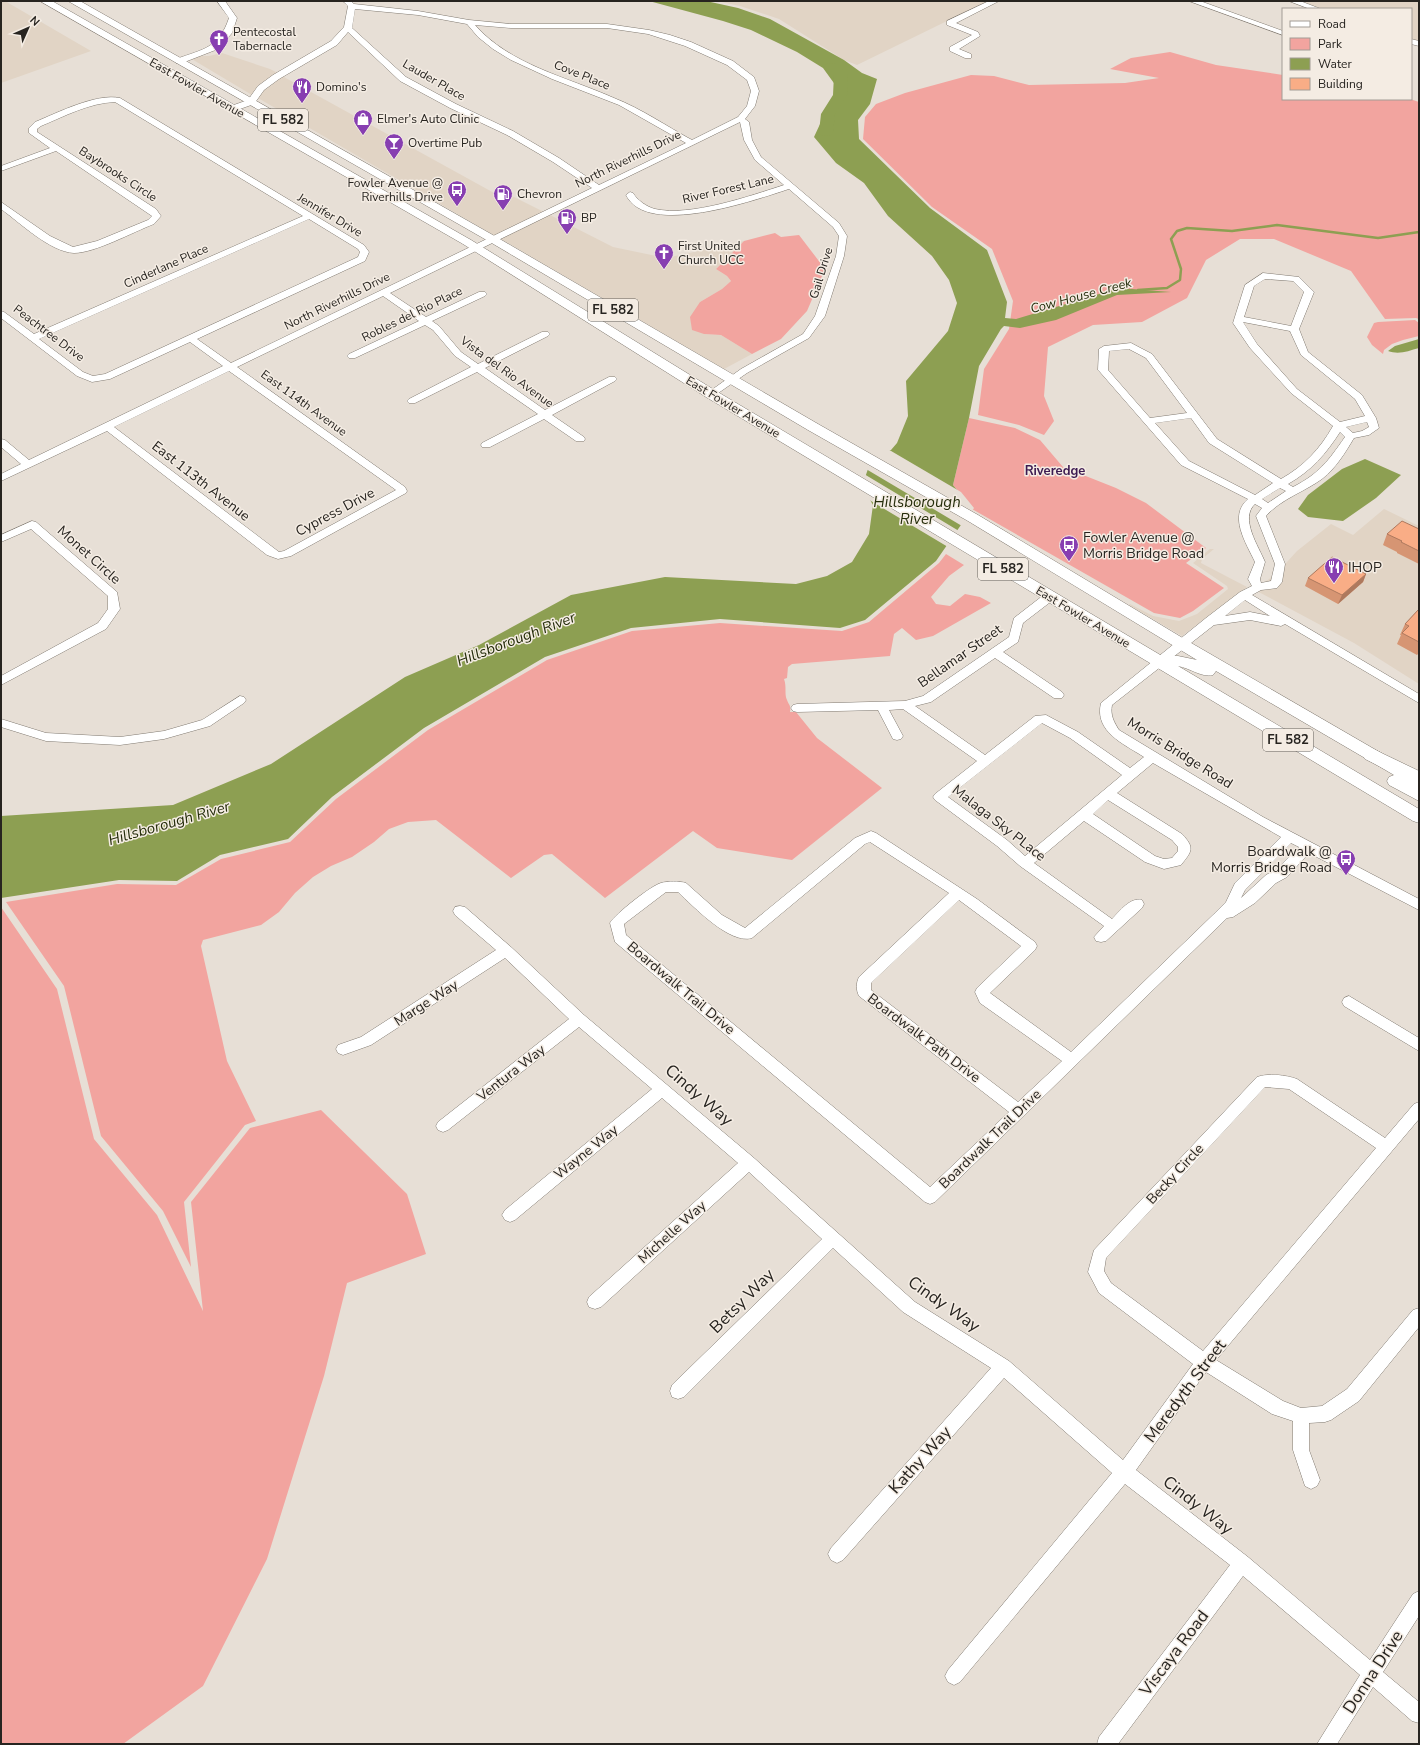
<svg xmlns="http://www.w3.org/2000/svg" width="1420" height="1745" font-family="'Nunito Sans',sans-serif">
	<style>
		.built { fill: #e1d4c5 }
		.green { fill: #f2a49f }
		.water { fill: #8d9f52 }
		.pier { fill: #e7dfd6 }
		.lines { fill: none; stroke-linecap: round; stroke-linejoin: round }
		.stream { stroke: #8d9f52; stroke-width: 2.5 }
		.river { fill: #8d9f52; fill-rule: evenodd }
		.minor-casing { stroke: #817a71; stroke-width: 1 }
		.major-casing { stroke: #817a71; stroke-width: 1 }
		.highway-casing { stroke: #817a71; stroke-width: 1 }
		.minor { fill: #fff; fill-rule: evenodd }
		.major { fill: #fff; fill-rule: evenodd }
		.highway { fill: #fff; fill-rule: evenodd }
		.wall { fill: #d69573 }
		.shaded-wall { fill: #ae795e }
		.building { fill: #f9ad86; stroke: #ae795e }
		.labels { text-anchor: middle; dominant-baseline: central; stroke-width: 3; stroke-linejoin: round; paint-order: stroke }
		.far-poi-label { font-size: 12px; fill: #272420; stroke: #f4ece3; text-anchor: start }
		.far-street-label { font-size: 12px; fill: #272420; stroke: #f4ece3 }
		.shield { fill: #f4ece3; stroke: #64605a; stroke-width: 1 }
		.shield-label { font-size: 13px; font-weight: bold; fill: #272420 }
		.far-water-label { font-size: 13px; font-style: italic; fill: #252d0b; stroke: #f4ece3 }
		.far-neighbourhood-label { font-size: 13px; font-weight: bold; fill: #3c1a51; stroke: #f4ece3 }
		.street-label { font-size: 14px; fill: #272420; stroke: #f4ece3 }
		.poi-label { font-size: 14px; fill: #272420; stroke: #f4ece3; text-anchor: start }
		.water-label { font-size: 15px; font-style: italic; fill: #252d0b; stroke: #f4ece3 }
		.near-street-label { font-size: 17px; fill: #272420; stroke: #f4ece3 }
	</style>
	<rect width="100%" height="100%" fill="#e7dfd6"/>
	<path class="built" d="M1,1H5L91,51L1,83Z
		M717,1H988L857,65L844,60L779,19L740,6Z
		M1299,1H1419V42L1411,39V9H1323Z
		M222,53L270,69L278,73L252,95L190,58L195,56H209Z
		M282,76L505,199L514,197L544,212L495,236L258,98L265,88Z
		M550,215L613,247L666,258L744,241L716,269L727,276L731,281L722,289L700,302L704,334L721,335L752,354L724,369L501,239Z
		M1384,509L1419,526V684L1354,643L1255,590L1277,573L1297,551L1331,524L1353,535Z
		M1210,549H1214L1202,559L1201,563L1247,587L1182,636L1129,605L1130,604L1153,616L1179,621L1197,614L1228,589L1227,586L1193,563Z"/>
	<path class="green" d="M1170,52L1216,65L1283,75V99H1410L1419,102V319L1416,318L1385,319L1351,271L1274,239H1240L1206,260L1187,298L1142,322L1093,325L1048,347L1044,396L1054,421L1044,435L1019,425L978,415L984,369L1009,329L1013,301L992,249L932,207L863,139L865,117L876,104L905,93L971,75L994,76L1029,85L1125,83L1159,78L1110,69L1131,58Z
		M775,233L781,237L799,235L825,269L807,311L781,339L752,354L721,335L704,334L692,330L690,317L700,302L722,289L731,281L727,276L716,269L744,241Z
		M1415,320L1419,323V336L1403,340L1392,344L1384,350L1383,354L1372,345L1367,337L1374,323L1378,322Z
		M969,418L1015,428L1040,440L1063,467L1116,488L1146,503L1206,548L1186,563L1224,588L1193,611L1180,618L1154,613L972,509L953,485Z
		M946,554L964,565L949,576L931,597L936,604L950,606L965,594L980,597L991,603L933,636L916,640L902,628L894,634L890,656L792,664L788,667L787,678L784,679C787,687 784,694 787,700C789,706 791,704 790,712H796L817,738L882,788L792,860L717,848L693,831L605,898L552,854L544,855L511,878L436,820L408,822L389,829L374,842L352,857L331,866L313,877L295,893L279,912L261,925L203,940L201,946L227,1061L256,1121L245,1125L184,1202L191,1267L163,1211L101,1136L64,986L6,902L117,884L176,885L221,859L290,842L336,799L428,730L547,660L632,631L720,623L842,631L869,622L939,563Z
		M1,907L57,989L94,1139L157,1215L203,1311L191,1202L250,1128L321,1110L407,1194L426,1254L347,1283L324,1376L267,1559L203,1686L123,1744H1Z"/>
	<path class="water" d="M649,1H706L738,8L770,19L844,60L862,73L877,79L870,104L858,120L859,139L930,208L987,250L1007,302L1005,318L1016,319L1119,288L1171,292L1117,295L1056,320L1020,328L1004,326L1001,329L979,366L969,418L953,485L972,509L936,561L865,620L840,628L720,619L631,628L545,657L424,728L332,797L288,839L220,855L177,881L119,880L1,898V816L173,805L271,764L405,677L479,645L571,595L665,577L796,584L827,576L852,562L869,534L873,505L862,486L874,452L891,450L897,443L908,416L906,381L948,331L957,303L949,280L932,256L888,216L864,183L836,163L814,137L827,109L844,97L823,68L797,52L751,30L723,21Z
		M1419,339V348C1408,351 1399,355 1388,351L1395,346Z
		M1365,459L1401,475L1376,498L1343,521L1308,517L1298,509L1308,495L1342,469Z"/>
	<path class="pier" d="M886,448L961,492L974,508L962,526L866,469L873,450Z
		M864,474L959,531L948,547L866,498L860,486Z"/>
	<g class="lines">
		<path class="stream" d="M1138,290L1167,288L1180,280L1181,269L1171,239L1177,231L1187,228L1232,231L1277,225L1378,238L1419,232"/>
		<path class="river" d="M831,63L836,64L848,74L847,95L835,114L833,132L831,135L826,136L821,135L819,132L821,114L833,95L834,75L824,67L826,64Z"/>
		<defs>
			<path id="minor" d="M217,1H225L237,18L232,33L218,49L182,63H176V59C204,49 219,48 229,18Z
				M343,1H351L354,4L418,11L469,20L511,24H607L649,30L670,35L691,42L733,61L754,77L759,91L755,106L745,119L749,122L752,140L761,157L839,223L847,236L844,256L825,316L809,338L747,373L714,396L711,397L706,394L741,369L803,334L815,316L836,256L839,236L833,227L789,189C755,200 647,238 626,195L630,192L633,193C637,200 647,207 655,209C690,217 750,196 784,185L755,160L744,140L740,122L390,293L426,317L479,292H485L487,294L485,296L432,321L439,326L461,352L478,364L542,332H548L550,334L548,336L485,368L545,410L609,377H615L617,379L615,381L552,415L584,437L585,439L584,441H576L544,419L490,447H482L481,445L482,443L538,414L477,372L415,403H409L407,401L409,399L471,367L455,356L433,330L425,325L355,358H349L347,356L349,354L419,321L383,296L237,367L405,487L407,491L406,493L291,556L278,559L267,555L107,431L1,481V474L21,464L1,447V439L5,440L29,460L223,366L190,342L110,379L92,382L77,376L1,318V311L4,312L34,334L303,216L115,102C89,103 65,116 41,126L37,129V132L156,209L161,216L154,224C133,232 95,253 74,253C50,252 19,222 1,209V202L50,236L73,247L97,241L148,220L152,216L56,151L1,171V166L50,148L29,133V128L35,122C57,113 96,93 120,98L364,245L369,252L365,261L197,339L231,363L592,188L553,162L507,135L450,108L400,81L348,32L337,45L279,79L264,90L254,104L237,110H231V106L248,100L258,86L273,75L331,41L344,27L348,6ZM355,9L418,15L467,24L478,37L493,49L511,60L552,79L619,105L686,143L599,185L559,158L513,131L456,104L406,77L352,28ZM475,25L511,28H607L648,34L685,46L727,65L747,80L751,91L747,106L738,117L692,140C666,126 642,109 614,98C567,77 510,65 475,25ZM309,219L358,249L360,252L358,257L105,374L93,376L83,372L39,339ZM229,371L396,490L284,551L279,552L114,427Z
				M989,1H999L956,23L978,32L980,36L959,49L971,54V58H965L950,51V47L972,35L947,25V21Z
				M1189,1H1200L1283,31V35Z
				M1289,1H1300L1321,9H1310Z
				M1411,39L1419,41V46L1411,44Z
				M1263,273L1299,277L1314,292L1299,329L1308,352L1362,395L1376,418L1379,428L1369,435L1354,438C1345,453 1336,468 1322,479C1304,492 1281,499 1266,516L1285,564L1282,582L1277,588L1261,590L1252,595L1419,694V703L1285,624L1281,626L1250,620L1214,625L1112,705C1110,715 1114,722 1119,730L1263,817L1419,899V910L1309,853L1287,877L1276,883L1255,903L1233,917L1227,918L935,1202L930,1204L925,1202L615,942L610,923C615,914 652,885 661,883C668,881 679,881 686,883L722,915L745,928L855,838L871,831L876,833L977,899L1035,942L1037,946L1035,950L990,993L1071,1052L1214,914L1226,902L1235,883L1281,837L1153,763L1117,793L1182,834C1195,848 1192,851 1181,865L1164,869L1145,862L1084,821L1034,863L1112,919C1120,911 1130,897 1142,900L1144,904L1142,908L1106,941L1101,942L1096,941L1094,937L1104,926L1020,866L997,846L935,800L933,797L935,794L977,761L903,709L889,710L903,736L901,739L897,740L893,739L878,710L797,712L793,711L791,708L793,705L797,704L905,701L923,696L1009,637L1014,618L1045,594H1053L1055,597L1053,600L1023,623L1018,642L1003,652L1062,692L1064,695L1062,698H1054L995,658L931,702L915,706L985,755L1035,716L1046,715L1078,732L1130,768L1144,757C1124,744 1094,732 1101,703L1206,618L1240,592L1252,586L1248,579L1255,562C1246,543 1228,516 1248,499L1181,465L1100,372L1098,370L1099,349L1104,346L1131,343L1152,354L1217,439L1281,479C1304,466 1320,449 1333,426L1291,393L1250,348L1233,323L1245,285ZM1265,279L1293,281L1304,292L1291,326L1244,317L1254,286ZM1243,322L1290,331L1301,355L1355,399L1365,416L1340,422L1297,389L1257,344ZM1129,349L1146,358L1187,413L1150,418L1108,370L1109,351ZM1191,418L1209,443L1273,483L1255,495L1189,461L1155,423ZM1367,422L1369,427L1362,431L1353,433L1346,427ZM1340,432L1345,437C1328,461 1320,473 1293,487L1288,484C1311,471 1326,454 1340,432ZM1280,488L1286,491L1268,503L1262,499ZM1255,504L1262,508L1256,516L1275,564L1271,581L1261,583L1260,579L1265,562C1259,547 1239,518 1255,504ZM1245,600L1270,616L1250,612L1225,616ZM1042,723L1070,738L1122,775L1025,856L1007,840L948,797ZM1108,800L1172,840L1178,847V851L1172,858L1164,859L1155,856L1093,814ZM870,842L949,893L859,977C856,983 856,990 859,996L1009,1112L930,1187L626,935L624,924L666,892H678C693,906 730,945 752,938L865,844ZM1291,843L1299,847L1277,869L1266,875L1241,898L1245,890ZM959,900L1021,946L977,988L975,992L980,1003L1062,1061L1018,1102L871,990V983Z
				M32,521L36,522L117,592L120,609L106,629L1,685V676L98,623L108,609V596L31,529L1,542V535Z
				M240,696L244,697L246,700L244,703L210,726L164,739L120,745L46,741L1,727V719L46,733L120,737L164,731L202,720Z
				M460,906L465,907L511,947L584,1015L754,1158L915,1302L1009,1361L1123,1460L1193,1364L1099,1293L1088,1272L1094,1250L1257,1077C1268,1073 1286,1075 1297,1079L1385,1138L1414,1104L1419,1102V1119L1216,1360L1283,1401L1301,1408L1322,1406L1347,1389L1413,1310L1419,1308V1327L1359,1401L1331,1420L1325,1422L1309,1423V1450L1320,1480L1317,1486L1311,1489L1305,1486L1293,1450V1421L1272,1414L1206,1372L1136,1470L1248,1557L1370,1660L1413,1594L1419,1591V1616L1383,1672L1419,1702V1723L1412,1721L1373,1687L1337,1744H1317L1360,1675L1243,1576L1118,1744H1097L1099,1737L1230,1565L1125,1484L960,1682L954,1685L948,1682L945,1676L948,1670L1112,1473L1004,1378L843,1560L837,1563L831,1560L828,1554L831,1548L991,1368L903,1312L833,1248L684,1397L678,1399L672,1397L670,1391L672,1385L822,1239L749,1172L601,1307L595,1309L589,1307L587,1302L589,1297L738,1163L662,1098L515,1220L510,1222L505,1220L502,1215L505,1210L652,1089L579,1027L448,1130L443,1132L438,1130L436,1126L438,1122L569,1019L505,958L371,1045L343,1055L338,1053L336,1049L338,1045L361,1037L496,950L455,915L453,911L455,907ZM1265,1087L1289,1089L1376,1148L1203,1351L1111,1283L1104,1271L1106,1258Z
				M1349,996L1419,1038V1051L1344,1006L1342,1002L1344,998Z"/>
			<path id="major" d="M40,1H52L471,240L716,391L1162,656H1178L1197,660L968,521L808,430L490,242L68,1H80L498,238L818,424L978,515L1186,640L1419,775V801L1389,785L1387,781L1389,777L1394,775L1216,671L1213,675C1202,678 1190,668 1178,666L1419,809V823L1413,821L1156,667L1152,666L1150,663L706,397L463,244Z"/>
			<path id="highway" d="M1371,748L1419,771V786L1365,759L1362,754L1365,749Z"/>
		</defs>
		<use href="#minor" class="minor-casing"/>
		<use href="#major" class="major-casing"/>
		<use href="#highway" class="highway-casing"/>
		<use href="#minor" class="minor"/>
		<use href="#major" class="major"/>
		<use href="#highway" class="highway"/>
	</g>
	<path class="wall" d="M1419,529V564L1397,553V552L1383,545L1387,534Z
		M1366,574L1363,582L1338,604L1305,586L1308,578Z
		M1419,609V653L1417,655L1397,644L1401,635H1400L1405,624Z"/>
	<path class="shaded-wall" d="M1366,574L1363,582L1338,604L1342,595Z"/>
	<path class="building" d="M1402,521L1419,529V551L1401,542L1402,541L1387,534Z
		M1332,557L1366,574L1342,595L1308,578Z
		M1419,609V642L1402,633L1409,626L1405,624Z"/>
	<defs>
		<symbol id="church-pin" viewBox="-11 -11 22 30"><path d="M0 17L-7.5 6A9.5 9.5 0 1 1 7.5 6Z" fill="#873eb1" stroke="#f4ece3"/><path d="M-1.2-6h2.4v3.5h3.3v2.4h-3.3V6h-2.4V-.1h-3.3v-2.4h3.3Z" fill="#fff"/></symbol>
		<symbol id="restaurant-pin" viewBox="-11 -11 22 30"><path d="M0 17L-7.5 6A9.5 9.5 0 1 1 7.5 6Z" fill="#873eb1" stroke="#f4ece3"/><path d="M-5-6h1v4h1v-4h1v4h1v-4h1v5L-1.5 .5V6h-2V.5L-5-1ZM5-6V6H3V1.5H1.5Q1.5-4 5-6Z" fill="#fff"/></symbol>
		<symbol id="shop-pin" viewBox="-11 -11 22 30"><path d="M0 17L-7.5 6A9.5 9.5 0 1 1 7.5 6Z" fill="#873eb1" stroke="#f4ece3"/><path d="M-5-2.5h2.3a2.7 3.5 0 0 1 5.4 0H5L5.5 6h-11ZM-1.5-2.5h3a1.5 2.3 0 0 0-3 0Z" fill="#fff"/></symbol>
		<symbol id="bar-pin" viewBox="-11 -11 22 30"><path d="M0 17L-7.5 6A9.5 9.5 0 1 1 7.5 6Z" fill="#873eb1" stroke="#f4ece3"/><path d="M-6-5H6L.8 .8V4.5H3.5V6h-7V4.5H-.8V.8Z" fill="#fff"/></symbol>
		<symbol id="bus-pin" viewBox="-11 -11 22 30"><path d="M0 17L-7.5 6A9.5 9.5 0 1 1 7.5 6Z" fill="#873eb1" stroke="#f4ece3"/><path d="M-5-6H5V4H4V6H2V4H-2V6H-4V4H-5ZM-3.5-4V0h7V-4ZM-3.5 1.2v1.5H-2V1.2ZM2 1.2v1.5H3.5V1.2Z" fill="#fff"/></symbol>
		<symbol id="fuel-pin" viewBox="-11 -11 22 30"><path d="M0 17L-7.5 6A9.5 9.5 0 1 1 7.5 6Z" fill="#873eb1" stroke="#f4ece3"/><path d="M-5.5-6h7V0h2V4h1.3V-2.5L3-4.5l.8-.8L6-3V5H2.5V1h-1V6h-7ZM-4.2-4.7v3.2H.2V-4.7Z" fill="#fff"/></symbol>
	</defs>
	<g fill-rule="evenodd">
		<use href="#church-pin" x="208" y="28" width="22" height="30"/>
		<use href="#restaurant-pin" x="291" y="76" width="22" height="30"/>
		<use href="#shop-pin" x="352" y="108" width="22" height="30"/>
		<use href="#bar-pin" x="383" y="132" width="22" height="30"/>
		<use href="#bus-pin" x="446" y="179" width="22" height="30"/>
		<use href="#fuel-pin" x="492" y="183" width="22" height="30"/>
		<use href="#fuel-pin" x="556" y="207" width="22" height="30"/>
		<use href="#church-pin" x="653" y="242" width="22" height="30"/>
		<use href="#bus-pin" x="1058" y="534" width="22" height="30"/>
		<use href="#restaurant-pin" x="1323" y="556" width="22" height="30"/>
		<use href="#bus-pin" x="1335" y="848" width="22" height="30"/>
	</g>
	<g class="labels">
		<g class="far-poi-label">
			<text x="233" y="32">Pentecostal<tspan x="233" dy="14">Tabernacle</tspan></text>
			<text x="316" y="87">Domino's</text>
			<text x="377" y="119">Elmer's Auto Clinic</text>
			<text x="408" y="143">Overtime Pub</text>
			<text x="443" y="183" text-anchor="end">Fowler Avenue @<tspan x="443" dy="14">Riverhills Drive</tspan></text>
			<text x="517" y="194">Chevron</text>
			<text x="581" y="218">BP</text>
			<text x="678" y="246">First United<tspan x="678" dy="14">Church UCC</tspan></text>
		</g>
		<g class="far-street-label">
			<text transform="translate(582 75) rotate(22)">Cove Place</text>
			<text transform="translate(434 80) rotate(30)">Lauder Place</text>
			<text transform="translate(197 88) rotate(30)">East Fowler Avenue</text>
			<text transform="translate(628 159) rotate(-26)">North Riverhills Drive</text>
			<text transform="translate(118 174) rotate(33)">Baybrooks Circle</text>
			<text transform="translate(728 189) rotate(-13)">River Forest Lane</text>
			<text transform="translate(330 215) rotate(31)">Jennifer Drive</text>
			<text transform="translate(166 266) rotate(-24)">Cinderlane Place</text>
			<text transform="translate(821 273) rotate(-73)">Gail Drive</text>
			<text transform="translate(337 301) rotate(-26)">North Riverhills Drive</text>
			<text transform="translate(412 314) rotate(-26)">Robles del Rio Place</text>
			<text transform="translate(49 333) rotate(37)">Peachtree Drive</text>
			<text transform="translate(507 372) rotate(36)">Vista del Rio Avenue</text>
			<text transform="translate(304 403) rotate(36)">East 114th Avenue</text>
			<text transform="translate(733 407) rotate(31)">East Fowler Avenue</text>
			<text transform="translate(1083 617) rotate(31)">East Fowler Avenue</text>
		</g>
		<g class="shield">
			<rect x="258" y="109" width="50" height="22" rx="3"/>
			<rect x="588" y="299" width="50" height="22" rx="3"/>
			<rect x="978" y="558" width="50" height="22" rx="3"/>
			<rect x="1263" y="729" width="50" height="22" rx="3"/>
		</g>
		<g class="shield-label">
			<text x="283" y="120">FL 582</text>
			<text x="613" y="310">FL 582</text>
			<text x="1003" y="569">FL 582</text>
			<text x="1288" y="740">FL 582</text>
		</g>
		<g class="far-water-label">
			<text transform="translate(1081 296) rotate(-15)">Cow House Creek</text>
		</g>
		<g class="far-neighbourhood-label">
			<text x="1055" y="471">Riveredge</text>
		</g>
		<g class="street-label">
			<text transform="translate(201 481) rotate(38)">East 113th Avenue</text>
			<text transform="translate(335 512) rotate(-28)">Cypress Drive</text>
			<text transform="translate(89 555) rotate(42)">Monet Circle</text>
			<text transform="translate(960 656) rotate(-35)">Bellamar Street</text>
			<text transform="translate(1180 753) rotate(32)">Morris Bridge Road</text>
			<text transform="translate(999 823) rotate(38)">Malaga Sky PLace</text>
			<text transform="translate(681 988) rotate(40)">Boardwalk Trail Drive</text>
			<text transform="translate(426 1003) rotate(-33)">Marge Way</text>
			<text transform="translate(924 1038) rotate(37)">Boardwalk Path Drive</text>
			<text transform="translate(511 1073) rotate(-38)">Ventura Way</text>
			<text transform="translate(990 1139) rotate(-44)">Boardwalk Trail Drive</text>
			<text transform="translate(586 1152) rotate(-39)">Wayne Way</text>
			<text transform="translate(1175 1174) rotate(-47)">Becky Circle</text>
			<text transform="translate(672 1232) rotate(-42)">Michelle Way</text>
		</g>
		<g class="poi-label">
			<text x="1083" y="537">Fowler Avenue @<tspan x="1083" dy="16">Morris Bridge Road</tspan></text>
			<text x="1348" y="567">IHOP</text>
			<text x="1332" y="851" text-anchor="end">Boardwalk @<tspan x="1332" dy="16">Morris Bridge Road</tspan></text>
		</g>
		<g class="water-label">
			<text x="917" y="502">Hillsborough<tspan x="917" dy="17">River</tspan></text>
			<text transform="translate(516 639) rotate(-21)">Hillsborough River</text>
			<text transform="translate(169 823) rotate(-16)">Hillsborough River</text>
		</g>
		<g class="near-street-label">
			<text transform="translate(699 1095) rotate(41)">Cindy Way</text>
			<text transform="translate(742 1301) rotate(-45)">Betsy Way</text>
			<text transform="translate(944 1304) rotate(35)">Cindy Way</text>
			<text transform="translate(1185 1391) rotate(-53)">Meredyth Street</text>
			<text transform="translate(920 1460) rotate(-48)">Kathy Way</text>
			<text transform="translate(1198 1505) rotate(38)">Cindy Way</text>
			<text transform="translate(1174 1653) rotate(-53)">Viscaya Road</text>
			<text transform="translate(1373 1672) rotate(-57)">Donna Drive</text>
		</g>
	</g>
	<rect width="1420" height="1745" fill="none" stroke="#272420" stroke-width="4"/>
	<rect x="1282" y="8" width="130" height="92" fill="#f4ece3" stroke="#a29c95"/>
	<rect x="1290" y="21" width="20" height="6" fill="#ffffff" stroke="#a29c95"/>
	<text x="1318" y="28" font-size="12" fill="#272420">Road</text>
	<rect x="1290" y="38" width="20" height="12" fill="#f2a49f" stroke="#a29c95"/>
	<text x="1318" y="48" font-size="12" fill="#272420">Park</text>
	<rect x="1290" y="58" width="20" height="12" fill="#8d9f52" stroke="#a29c95"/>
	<text x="1318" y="68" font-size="12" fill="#272420">Water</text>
	<rect x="1290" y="78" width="20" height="12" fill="#f9ad86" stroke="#a29c95"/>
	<text x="1318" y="88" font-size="12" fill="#272420">Building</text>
	<g transform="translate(28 28) rotate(45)" stroke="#f4ece3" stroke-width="3" paint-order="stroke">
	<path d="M0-3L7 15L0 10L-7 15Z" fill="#272420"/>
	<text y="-6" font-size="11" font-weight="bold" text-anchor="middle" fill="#272420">N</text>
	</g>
</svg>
